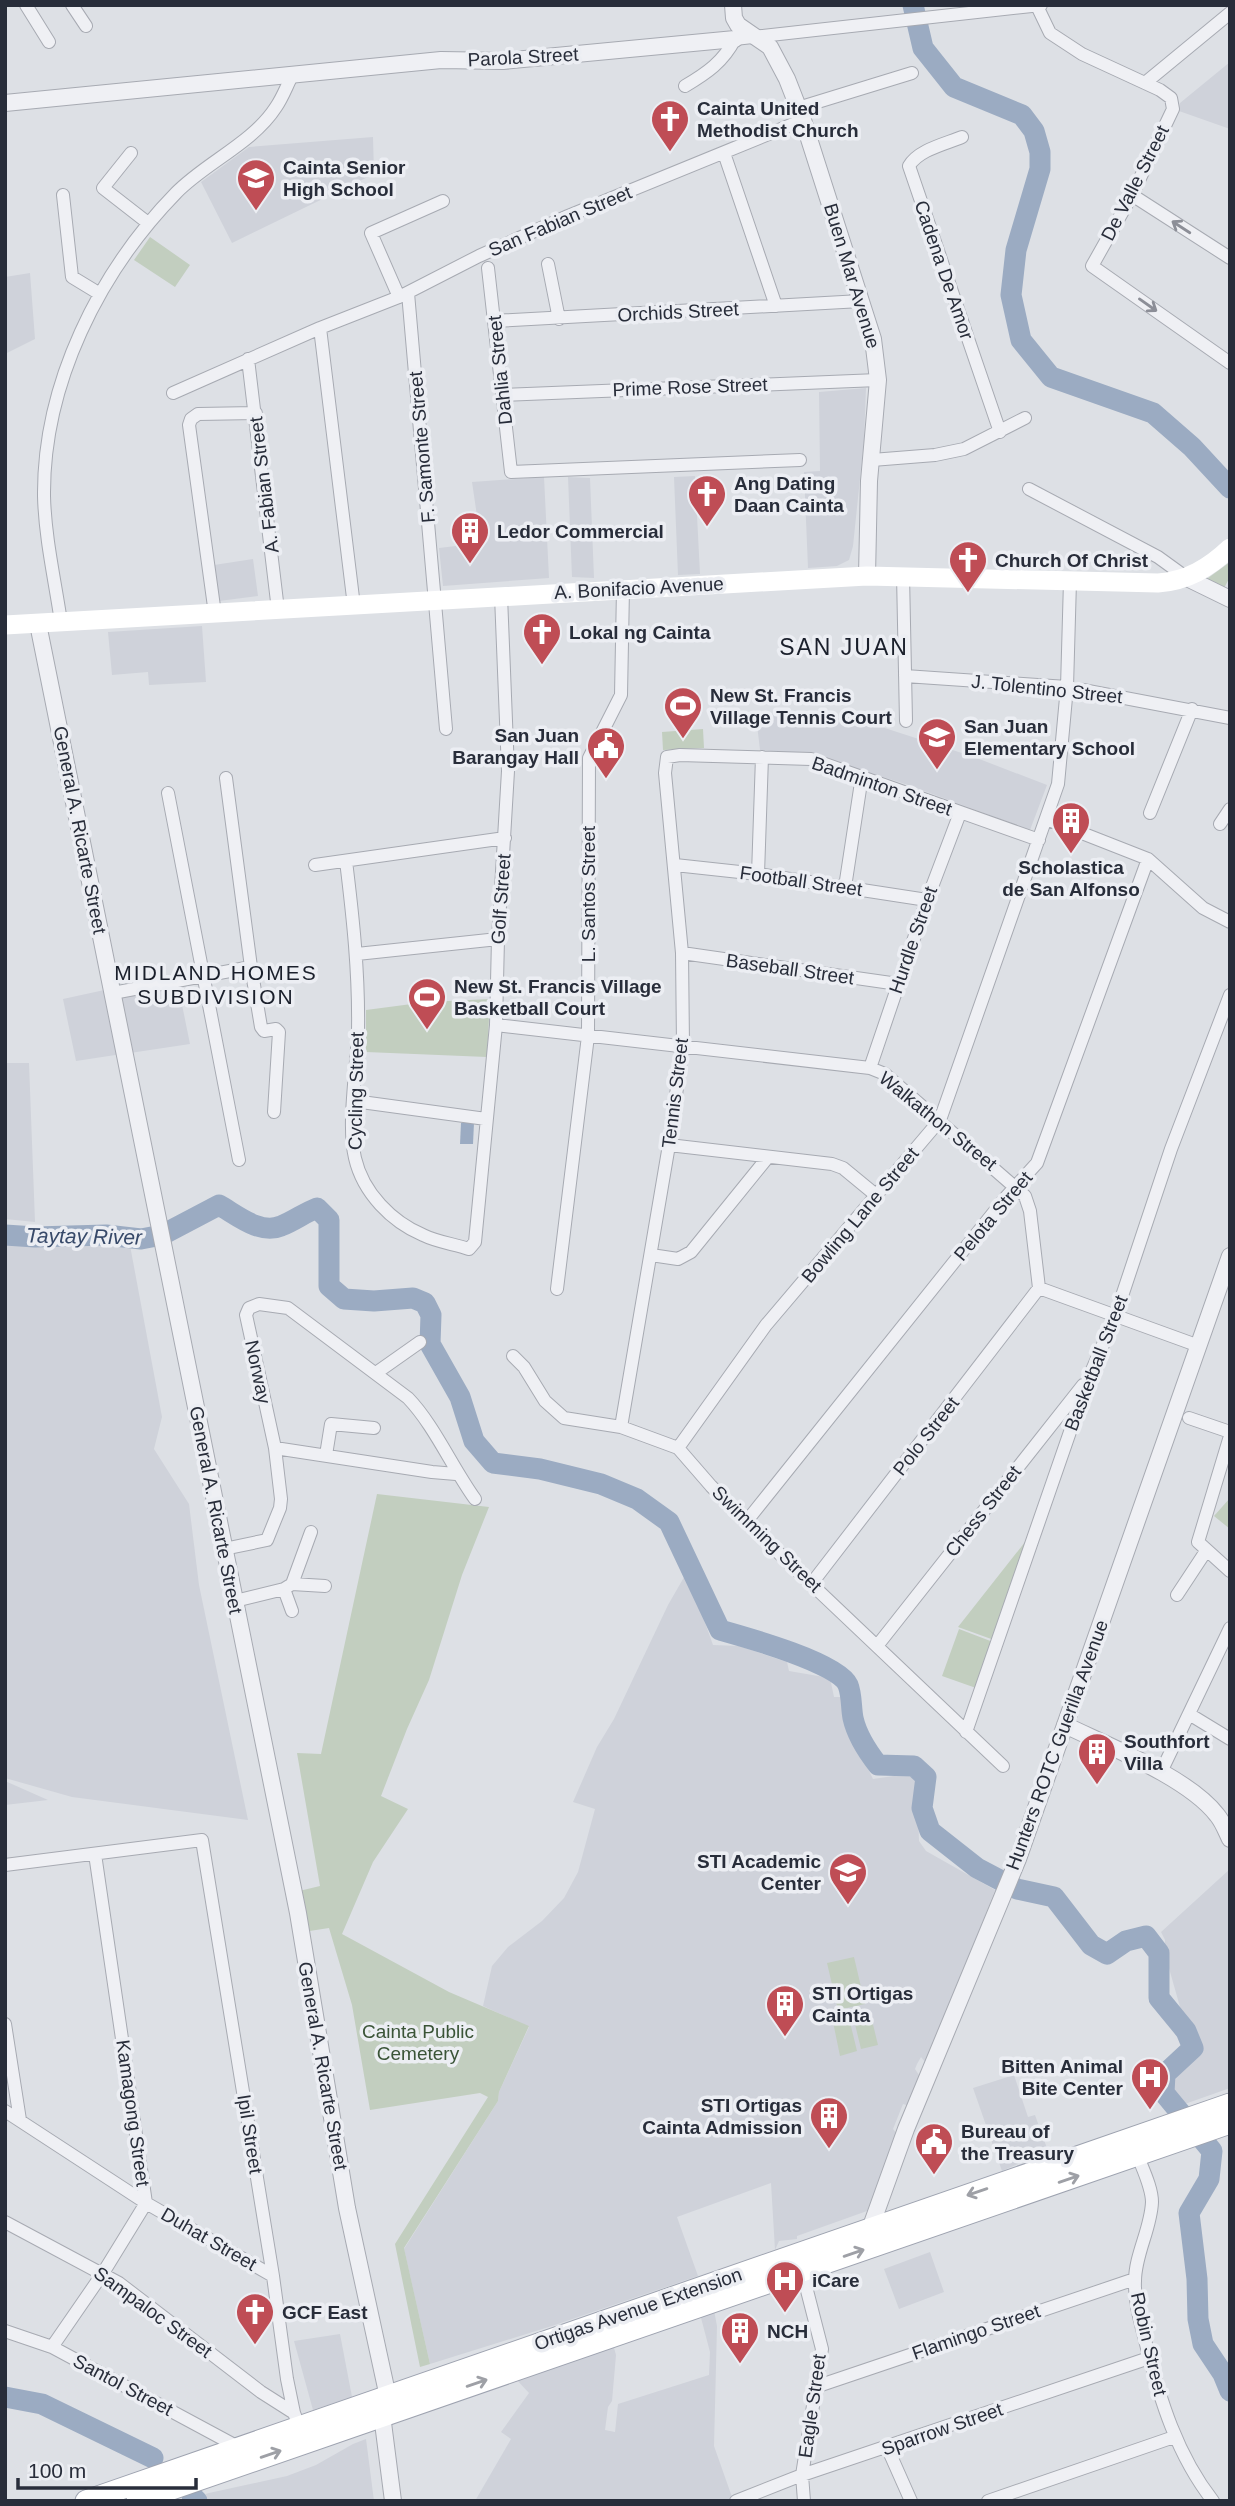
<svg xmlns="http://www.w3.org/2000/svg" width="1235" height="2506" font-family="Arial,sans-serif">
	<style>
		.built { fill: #cfd2da }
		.green { fill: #c2cebf }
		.water { fill: #9babc2 }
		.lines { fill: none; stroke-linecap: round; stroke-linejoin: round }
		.river { stroke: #9babc2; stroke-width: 21 }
		.minor-casing { stroke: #a7aab2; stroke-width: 14 }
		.tertiary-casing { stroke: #a7aab2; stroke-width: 18 }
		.primary-casing { stroke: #9ea3b0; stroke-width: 23 }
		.minor { stroke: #eff0f4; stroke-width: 12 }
		.tertiary { stroke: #eff0f4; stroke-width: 16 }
		.secondary { stroke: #fff; stroke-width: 19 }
		.primary { stroke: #fff; stroke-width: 21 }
		.oneway { stroke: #8c8e97 }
		.oneway2 { stroke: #9ea0a6 }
		.labels { text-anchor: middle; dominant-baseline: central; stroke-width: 7; stroke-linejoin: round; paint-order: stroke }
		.street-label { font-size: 19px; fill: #282d3a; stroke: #eceef3 }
		.poi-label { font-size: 19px; font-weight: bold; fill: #282d3a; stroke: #eceef3; text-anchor: start }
		.park-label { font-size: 19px; fill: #3a5437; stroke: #eceef3 }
		.neighbourhood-label { font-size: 21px; letter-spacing: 2px; fill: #1a1f2b; stroke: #eceef3 }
		.water-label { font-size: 21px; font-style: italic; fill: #374969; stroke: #eceef3 }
		.quarter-label { font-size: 23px; letter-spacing: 2px; fill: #1a1f2b; stroke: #eceef3 }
	</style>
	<rect width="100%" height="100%" fill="#dde0e5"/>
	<path class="built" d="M1230,62V129L1179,111L1180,103Z
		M373,137L374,174L232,243L201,182L249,147Z
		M30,273L35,339L5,354V277Z
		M866,388L864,440L853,546L849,560L837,566L808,568L804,472L820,471L819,392Z
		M695,476L700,574L678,575L674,477Z
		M544,477L549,578L443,586L439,548L481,543L472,482Z
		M568,477L590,478L594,578L572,577Z
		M253,559L258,596L219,601L214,565Z
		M202,626L206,682L149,685L148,672L112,675L108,632Z
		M809,711L854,718L974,757L1047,785L1030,830L908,785L812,754L760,750L756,716Z
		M178,985L190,1044L130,1053L117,993Z
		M109,989L122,1054L76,1061L63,999Z
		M5,1063H29L35,1222L5,1219Z
		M129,1240L162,1417L154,1449L189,1504L199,1585L248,1820L72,1797L5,1778V1242L41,1246L84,1245Z
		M687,1572L713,1645L739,1646L787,1662L789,1671L830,1678L834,1697H844L855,1742L873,1779L907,1774L917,1782L919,1841L926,1851L995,1890L928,2062L926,2063L921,2057L917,2064L915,2069L921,2078L910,2106L903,2104L893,2129L898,2135L867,2211L797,2236V2239L779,2241L775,2250L771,2183L677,2217L698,2276L552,2326L430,2364L404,2249L498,2101L499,2092L529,2027L483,2006L492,1966L508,1947L542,1921L564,1898L578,1872L595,1809L573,1802L597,1747L614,1719L668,1605Z
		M5,1781L48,1800L5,1805Z
		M1230,1869V2088L1182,2105L1171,2092L1169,2079L1198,2051L1180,2007L1165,1954V1940L1161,1932Z
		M1014,2075L1028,2117L1035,2115L1048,2151L1002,2171L973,2088Z
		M930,2252L944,2292L899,2309L884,2269Z
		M714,2310L717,2326L714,2446L732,2497L728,2501H475L511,2439L501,2432L529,2393L514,2377L613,2344L616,2355L612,2401L608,2407L605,2430L615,2432L618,2404L709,2375L710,2352L700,2314Z
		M340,2334L352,2397L313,2410L294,2341Z
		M366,2439L374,2501L190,2499L209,2493L287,2476L316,2465L353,2444Z"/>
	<path class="green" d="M150,237L190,265L175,287L134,260Z
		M1230,562V577L1223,590L1204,581Z
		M703,729L704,748L663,750L662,732Z
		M490,999L487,1057L366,1052V1010L427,1002Z
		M377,1494L489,1507L462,1575L429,1680L407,1729L381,1796L408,1809L373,1862L342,1934L449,1992L529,2026L499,2092L498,2101L404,2248L430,2364L420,2367L395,2244L488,2097L480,2093L370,2110L352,2005L329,1928L303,1932L295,1892L320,1886L297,1753L321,1754Z
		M1230,1498V1529L1214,1516Z
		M1036,1528L994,1640L958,1627Z
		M959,1629L993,1642L976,1688L942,1676Z
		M854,1957L865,2004L838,2010L827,1963Z
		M870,2012L878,2045L861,2049L853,2016Z
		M849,2018L857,2051L840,2056L833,2022Z"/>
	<path class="water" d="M461,1123H474L473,1144H460Z"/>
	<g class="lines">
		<path class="river" d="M913,5L923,48L954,87L1022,115L1034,131L1040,152V169L1016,250L1011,295L1021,340L1051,377L1153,413L1192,447L1230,488
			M5,1235L35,1237L106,1235L141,1239L162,1235L219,1205C237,1215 260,1235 281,1226C294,1221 304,1213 317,1208L329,1220V1286L344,1299L374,1301L413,1298L425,1303L431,1315L430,1344L460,1397L474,1441L493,1463L540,1469L601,1484L637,1499L669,1522L720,1630C745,1637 839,1663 848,1685C852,1695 851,1708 853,1718C857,1736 867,1751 878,1765L914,1766L926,1777L922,1808L930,1831L977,1868L1017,1889L1054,1897L1091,1945L1107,1954L1126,1941L1146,1936L1159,1953V1998L1186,2031L1193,2048L1165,2074L1164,2093L1212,2151L1209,2179L1189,2213L1197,2279L1198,2319L1203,2344L1223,2374L1230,2391
			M5,2397L42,2404L153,2458
			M192,2496L197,2501"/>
		<defs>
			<path id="minor" d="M26,5L49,42
				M72,5L86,26
				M1037,6L1050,33L1082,54L1160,90L1171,98L1173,109L1132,195L1092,266L1230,363
				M1145,83L1230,13
				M685,86C707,73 723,62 735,39L1041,5
				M798,108L912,73
				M962,137C945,144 918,150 909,166L1000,432
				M131,153L103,188L148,223
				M724,153L776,306
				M63,195L72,277L100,294
				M1132,195L1230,258
				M548,264L559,319
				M488,268L511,472L800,460
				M408,293L446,729
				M399,297L371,233L443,201
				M494,321L861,301
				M320,328L354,606
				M248,359L278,610
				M173,393L320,328L399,297L479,256L568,216L803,120
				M503,395L878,380
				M872,460L935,455L964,449L1025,418
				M1029,489L1158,557L1187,578
				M903,575L906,721
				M215,614L189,425L191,419L198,414L256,413
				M61,622C55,581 45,538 44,496C43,384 99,272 176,193C205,163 253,143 276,107C283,97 287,85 293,74
				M905,676L1067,687L1230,718
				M226,778L251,967L261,1027L264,1031L276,1029L279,1032L274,1112
				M168,793L239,1160
				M1150,813L1192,709
				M1046,819L1148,859L1203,908L1230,922
				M1220,824L1230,809
				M346,861C353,918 359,973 358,1031C357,1068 347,1124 355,1158C363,1193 392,1222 423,1235C437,1242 454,1244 469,1249L475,1242L496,1025L498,939L508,771L501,596
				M315,865L505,838
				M675,865L758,874L927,900
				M758,874L762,757
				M845,887L862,776
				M682,953L898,984
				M357,954L498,939
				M113,993L251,967
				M496,1025L870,1068L885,1074L1025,1196L1030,1211L1039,1288L1199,1346
				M870,1068L927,900L960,813
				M354,1101L486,1119
				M669,1145L832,1164L843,1168L877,1196
				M651,1255L678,1259L691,1252L768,1157
				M557,1289L588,1036L589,758L621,695L623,589
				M513,1356L524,1367L545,1401L564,1418L621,1427L678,1448L711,1486L746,1522L1003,1766
				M376,1373L420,1342
				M1189,1418L1230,1432
				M621,1427L669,1145L683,1045L682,953L665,773L667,757L680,755L811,759L1039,840
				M1230,1436L1198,1542L1230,1571
				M275,1448L432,1472L456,1474
				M678,1448L766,1325L940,1120L1058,784L1067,687L1070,581
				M326,1455L331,1424L374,1428
				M746,1522L1006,1197L1037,1163L1148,859
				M224,1549L267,1540L280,1508L281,1499L275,1448L246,1315L249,1308L259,1304L288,1308L408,1398C434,1425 452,1467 475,1499
				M812,1583L1039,1288
				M292,1584L311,1532
				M284,1589L292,1611
				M1177,1595L1206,1551
				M235,1601L284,1589L292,1584L325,1586
				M877,1646L1083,1385
				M1189,1714L1230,1739
				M966,1732L1089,1377L1115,1317L1171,1149L1230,995
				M1161,1772L1230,1628
				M5,1865L202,1840L273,2276L287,2379L294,2413L299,2426
				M5,2024L20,2120
				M5,2111L146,2203L273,2276
				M1136,2151C1141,2166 1152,2186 1152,2202C1151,2229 1135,2254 1135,2281C1134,2302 1141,2324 1146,2344C1160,2400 1177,2455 1213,2501
				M5,2222L119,2283L261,2392L294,2413
				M802,2271L822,2349L802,2475L804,2501
				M5,2331L52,2347L238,2447
				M52,2347L103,2273L146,2203L95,1854
				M818,2386L1135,2279
				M887,2447L911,2501
				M736,2501L802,2475L1149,2358
				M988,2501L1174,2437"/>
			<path id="tertiary" d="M733,5L734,18L738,25L770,47L787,79L803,120L873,339L878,380L869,481L867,576
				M5,103L441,60L503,61L735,39
				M1187,578L1230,599
				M38,624L298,1913L347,2208L388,2397L382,2415L393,2501
				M1065,1725C1108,1746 1189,1778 1217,1815C1223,1822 1226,1831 1230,1839
				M870,2229L906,2129L1018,1859L1230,1256"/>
			<path id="primary" d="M86,2501L1230,2104
				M137,2501L1230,2123"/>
		</defs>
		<use href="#minor" class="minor-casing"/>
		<use href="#tertiary" class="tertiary-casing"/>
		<use href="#primary" class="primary-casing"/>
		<use href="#minor" class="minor"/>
		<use href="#tertiary" class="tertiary"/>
		<path class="secondary" d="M5,625L867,576L1158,583C1187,581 1209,568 1230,548"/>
		<use href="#primary" class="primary"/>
	</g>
	<defs><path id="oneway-shaft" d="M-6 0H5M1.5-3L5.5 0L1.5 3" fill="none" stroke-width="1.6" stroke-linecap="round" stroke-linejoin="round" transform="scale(1.75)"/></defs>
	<g class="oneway">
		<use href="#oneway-shaft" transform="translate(1181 227) rotate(-147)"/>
		<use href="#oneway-shaft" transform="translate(1148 305) rotate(35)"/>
	</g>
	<g class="oneway2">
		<use href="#oneway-shaft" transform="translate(1069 2179) rotate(-19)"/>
		<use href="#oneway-shaft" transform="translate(977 2192) rotate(161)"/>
		<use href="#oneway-shaft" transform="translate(854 2253) rotate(-19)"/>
		<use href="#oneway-shaft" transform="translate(477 2383) rotate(-19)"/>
		<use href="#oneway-shaft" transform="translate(271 2454) rotate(-19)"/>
	</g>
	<defs>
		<symbol id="church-pin" viewBox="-11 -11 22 30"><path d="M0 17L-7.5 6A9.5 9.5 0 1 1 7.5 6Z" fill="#bf4d55" stroke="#eceef3"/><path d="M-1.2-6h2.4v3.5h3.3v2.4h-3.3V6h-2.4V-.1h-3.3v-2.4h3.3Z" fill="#fff"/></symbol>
		<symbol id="school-pin" viewBox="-11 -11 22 30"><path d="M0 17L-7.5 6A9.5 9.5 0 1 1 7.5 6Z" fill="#bf4d55" stroke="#eceef3"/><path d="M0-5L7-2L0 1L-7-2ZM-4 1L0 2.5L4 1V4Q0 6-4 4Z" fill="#fff"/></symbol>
		<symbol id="building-pin" viewBox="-11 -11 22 30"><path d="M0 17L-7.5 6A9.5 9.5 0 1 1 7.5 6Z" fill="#bf4d55" stroke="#eceef3"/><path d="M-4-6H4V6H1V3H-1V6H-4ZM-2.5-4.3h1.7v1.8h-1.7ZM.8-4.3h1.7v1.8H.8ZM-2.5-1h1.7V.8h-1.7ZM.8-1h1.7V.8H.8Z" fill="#fff"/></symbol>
		<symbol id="stadium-pin" viewBox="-11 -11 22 30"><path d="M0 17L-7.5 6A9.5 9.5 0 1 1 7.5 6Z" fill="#bf4d55" stroke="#eceef3"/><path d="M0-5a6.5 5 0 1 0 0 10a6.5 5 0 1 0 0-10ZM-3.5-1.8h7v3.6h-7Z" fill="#fff"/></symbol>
		<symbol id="civic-pin" viewBox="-11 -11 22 30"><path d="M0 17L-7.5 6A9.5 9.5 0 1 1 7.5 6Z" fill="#bf4d55" stroke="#eceef3"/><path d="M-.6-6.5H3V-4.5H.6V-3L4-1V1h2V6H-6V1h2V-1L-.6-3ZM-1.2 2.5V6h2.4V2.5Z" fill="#fff"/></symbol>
		<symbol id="hospital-pin" viewBox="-11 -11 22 30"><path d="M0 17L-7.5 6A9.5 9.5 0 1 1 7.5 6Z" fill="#bf4d55" stroke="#eceef3"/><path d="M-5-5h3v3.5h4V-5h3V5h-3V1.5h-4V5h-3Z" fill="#fff"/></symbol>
	</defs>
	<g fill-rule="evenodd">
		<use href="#church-pin" x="648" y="97" width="44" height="60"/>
		<use href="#school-pin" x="234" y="156" width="44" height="60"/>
		<use href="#church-pin" x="685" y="472" width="44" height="60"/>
		<use href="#building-pin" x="448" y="509" width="44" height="60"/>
		<use href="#church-pin" x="946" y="538" width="44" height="60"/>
		<use href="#church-pin" x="520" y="610" width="44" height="60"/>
		<use href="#stadium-pin" x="661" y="684" width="44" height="60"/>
		<use href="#school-pin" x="915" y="715" width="44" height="60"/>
		<use href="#civic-pin" x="584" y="724" width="44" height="60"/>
		<use href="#building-pin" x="1049" y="799" width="44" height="60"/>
		<use href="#stadium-pin" x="405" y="975" width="44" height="60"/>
		<use href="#building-pin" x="1075" y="1730" width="44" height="60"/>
		<use href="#school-pin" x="826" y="1850" width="44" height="60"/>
		<use href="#building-pin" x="763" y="1982" width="44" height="60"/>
		<use href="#hospital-pin" x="1128" y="2055" width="44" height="60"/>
		<use href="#building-pin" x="807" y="2094" width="44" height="60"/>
		<use href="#civic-pin" x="912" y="2120" width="44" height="60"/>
		<use href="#hospital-pin" x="763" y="2258" width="44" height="60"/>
		<use href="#church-pin" x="233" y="2290" width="44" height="60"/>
		<use href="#building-pin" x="718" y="2309" width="44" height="60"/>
	</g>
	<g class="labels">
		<g class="street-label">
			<text transform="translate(523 57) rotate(-3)">Parola Street</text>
			<text transform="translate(1135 183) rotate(-63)">De Valle Street</text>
			<text transform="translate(560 221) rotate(-23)">San Fabian Street</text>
			<text transform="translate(944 270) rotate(71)">Cadena De Amor</text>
			<text transform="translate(852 276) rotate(73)">Buen Mar Avenue</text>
			<text transform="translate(678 312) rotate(-3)">Orchids Street</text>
			<text transform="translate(500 370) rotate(-96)">Dahlia Street</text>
			<text transform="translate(690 387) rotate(-2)">Prime Rose Street</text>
			<text transform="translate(422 447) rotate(-95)">F. Samonte Street</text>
			<text transform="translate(264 485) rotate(-97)">A. Fabian Street</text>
			<text transform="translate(639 588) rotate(-3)">A. Bonifacio Avenue</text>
			<text transform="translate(1047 689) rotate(6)">J. Tolentino Street</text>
			<text transform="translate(882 786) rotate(19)">Badminton Street</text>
			<text transform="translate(80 830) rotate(79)">General A. Ricarte Street</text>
			<text transform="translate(801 881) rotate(8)">Football Street</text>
			<text transform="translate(588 894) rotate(-90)">L. Santos Street</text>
			<text transform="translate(501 899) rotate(-86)">Golf Street</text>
			<text transform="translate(913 940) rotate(-71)">Hurdle Street</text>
			<text transform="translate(790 969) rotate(8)">Baseball Street</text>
			<text transform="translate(356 1091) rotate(-89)">Cycling Street</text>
			<text transform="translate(675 1093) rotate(-83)">Tennis Street</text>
			<text transform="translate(938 1121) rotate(39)">Walkathon Street</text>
			<text transform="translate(860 1215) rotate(-50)">Bowling Lane Street</text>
			<text transform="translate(993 1216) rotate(-50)">Pelota Street</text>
			<text transform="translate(1096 1363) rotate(-69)">Basketball Street</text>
			<text transform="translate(258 1372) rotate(78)">Norway</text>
			<text transform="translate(926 1436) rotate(-52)">Polo Street</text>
			<text transform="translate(216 1510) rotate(79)">General A. Ricarte Street</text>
			<text transform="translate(983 1511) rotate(-52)">Chess Street</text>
			<text transform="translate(767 1539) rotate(44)">Swimming Street</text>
			<text transform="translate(1057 1745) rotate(-70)">Hunters ROTC Guerilla Avenue</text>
			<text transform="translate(323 2066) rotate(80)">General A. Ricarte Street</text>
			<text transform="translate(133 2113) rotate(82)">Kamagong Street</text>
			<text transform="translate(250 2134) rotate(81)">Ipil Street</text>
			<text transform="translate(209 2239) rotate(30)">Duhat Street</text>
			<text transform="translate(638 2309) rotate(-19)">Ortigas Avenue Extension</text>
			<text transform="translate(153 2312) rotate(36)">Sampaloc Street</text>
			<text transform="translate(976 2332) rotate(-19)">Flamingo Street</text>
			<text transform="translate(1149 2344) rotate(77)">Robin Street</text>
			<text transform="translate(123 2385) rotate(28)">Santol Street</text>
			<text transform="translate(812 2406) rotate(-82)">Eagle Street</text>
			<text transform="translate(942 2429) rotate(-19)">Sparrow Street</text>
		</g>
		<g class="poi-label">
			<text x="697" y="108">Cainta United<tspan x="697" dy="22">Methodist Church</tspan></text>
			<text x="283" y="167">Cainta Senior<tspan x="283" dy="22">High School</tspan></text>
			<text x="734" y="483">Ang Dating<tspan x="734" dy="22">Daan Cainta</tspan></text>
			<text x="497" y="531">Ledor Commercial</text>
			<text x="995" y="560">Church Of Christ</text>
			<text x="569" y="632">Lokal ng Cainta</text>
			<text x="710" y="695">New St. Francis<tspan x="710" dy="22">Village Tennis Court</tspan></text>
			<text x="964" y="726">San Juan<tspan x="964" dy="22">Elementary School</tspan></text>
			<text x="579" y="735" text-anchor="end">San Juan<tspan x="579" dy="22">Barangay Hall</tspan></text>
			<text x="1071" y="867" text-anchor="middle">Scholastica<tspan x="1071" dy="22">de San Alfonso</tspan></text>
			<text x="454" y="986">New St. Francis Village<tspan x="454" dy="22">Basketball Court</tspan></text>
			<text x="1124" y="1741">Southfort<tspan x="1124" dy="22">Villa</tspan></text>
			<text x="821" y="1861" text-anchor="end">STI Academic<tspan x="821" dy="22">Center</tspan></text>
			<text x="812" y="1993">STI Ortigas<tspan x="812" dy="22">Cainta</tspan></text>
			<text x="1123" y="2066" text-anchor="end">Bitten Animal<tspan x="1123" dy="22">Bite Center</tspan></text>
			<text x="802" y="2105" text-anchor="end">STI Ortigas<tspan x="802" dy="22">Cainta Admission</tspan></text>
			<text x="961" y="2131">Bureau of<tspan x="961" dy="22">the Treasury</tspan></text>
			<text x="812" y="2280">iCare</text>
			<text x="282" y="2312">GCF East</text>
			<text x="767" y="2331">NCH</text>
		</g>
		<g class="park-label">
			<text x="418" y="2031">Cainta Public<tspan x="418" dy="22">Cemetery</tspan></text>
		</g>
		<g class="neighbourhood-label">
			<text x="216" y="972">MIDLAND HOMES<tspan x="216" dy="24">SUBDIVISION</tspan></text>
		</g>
		<g class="water-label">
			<text transform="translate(84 1236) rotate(1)">Taytay River</text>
		</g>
		<g class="quarter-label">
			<text x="844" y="647">SAN JUAN</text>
		</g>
	</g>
	<rect width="1235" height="2506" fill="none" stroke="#282d3a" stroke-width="14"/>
	<path d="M18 2478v10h178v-10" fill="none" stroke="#282d3a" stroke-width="3.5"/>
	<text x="28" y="2478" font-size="21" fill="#282d3a" stroke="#eceef3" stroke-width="5" paint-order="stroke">100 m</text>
</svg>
